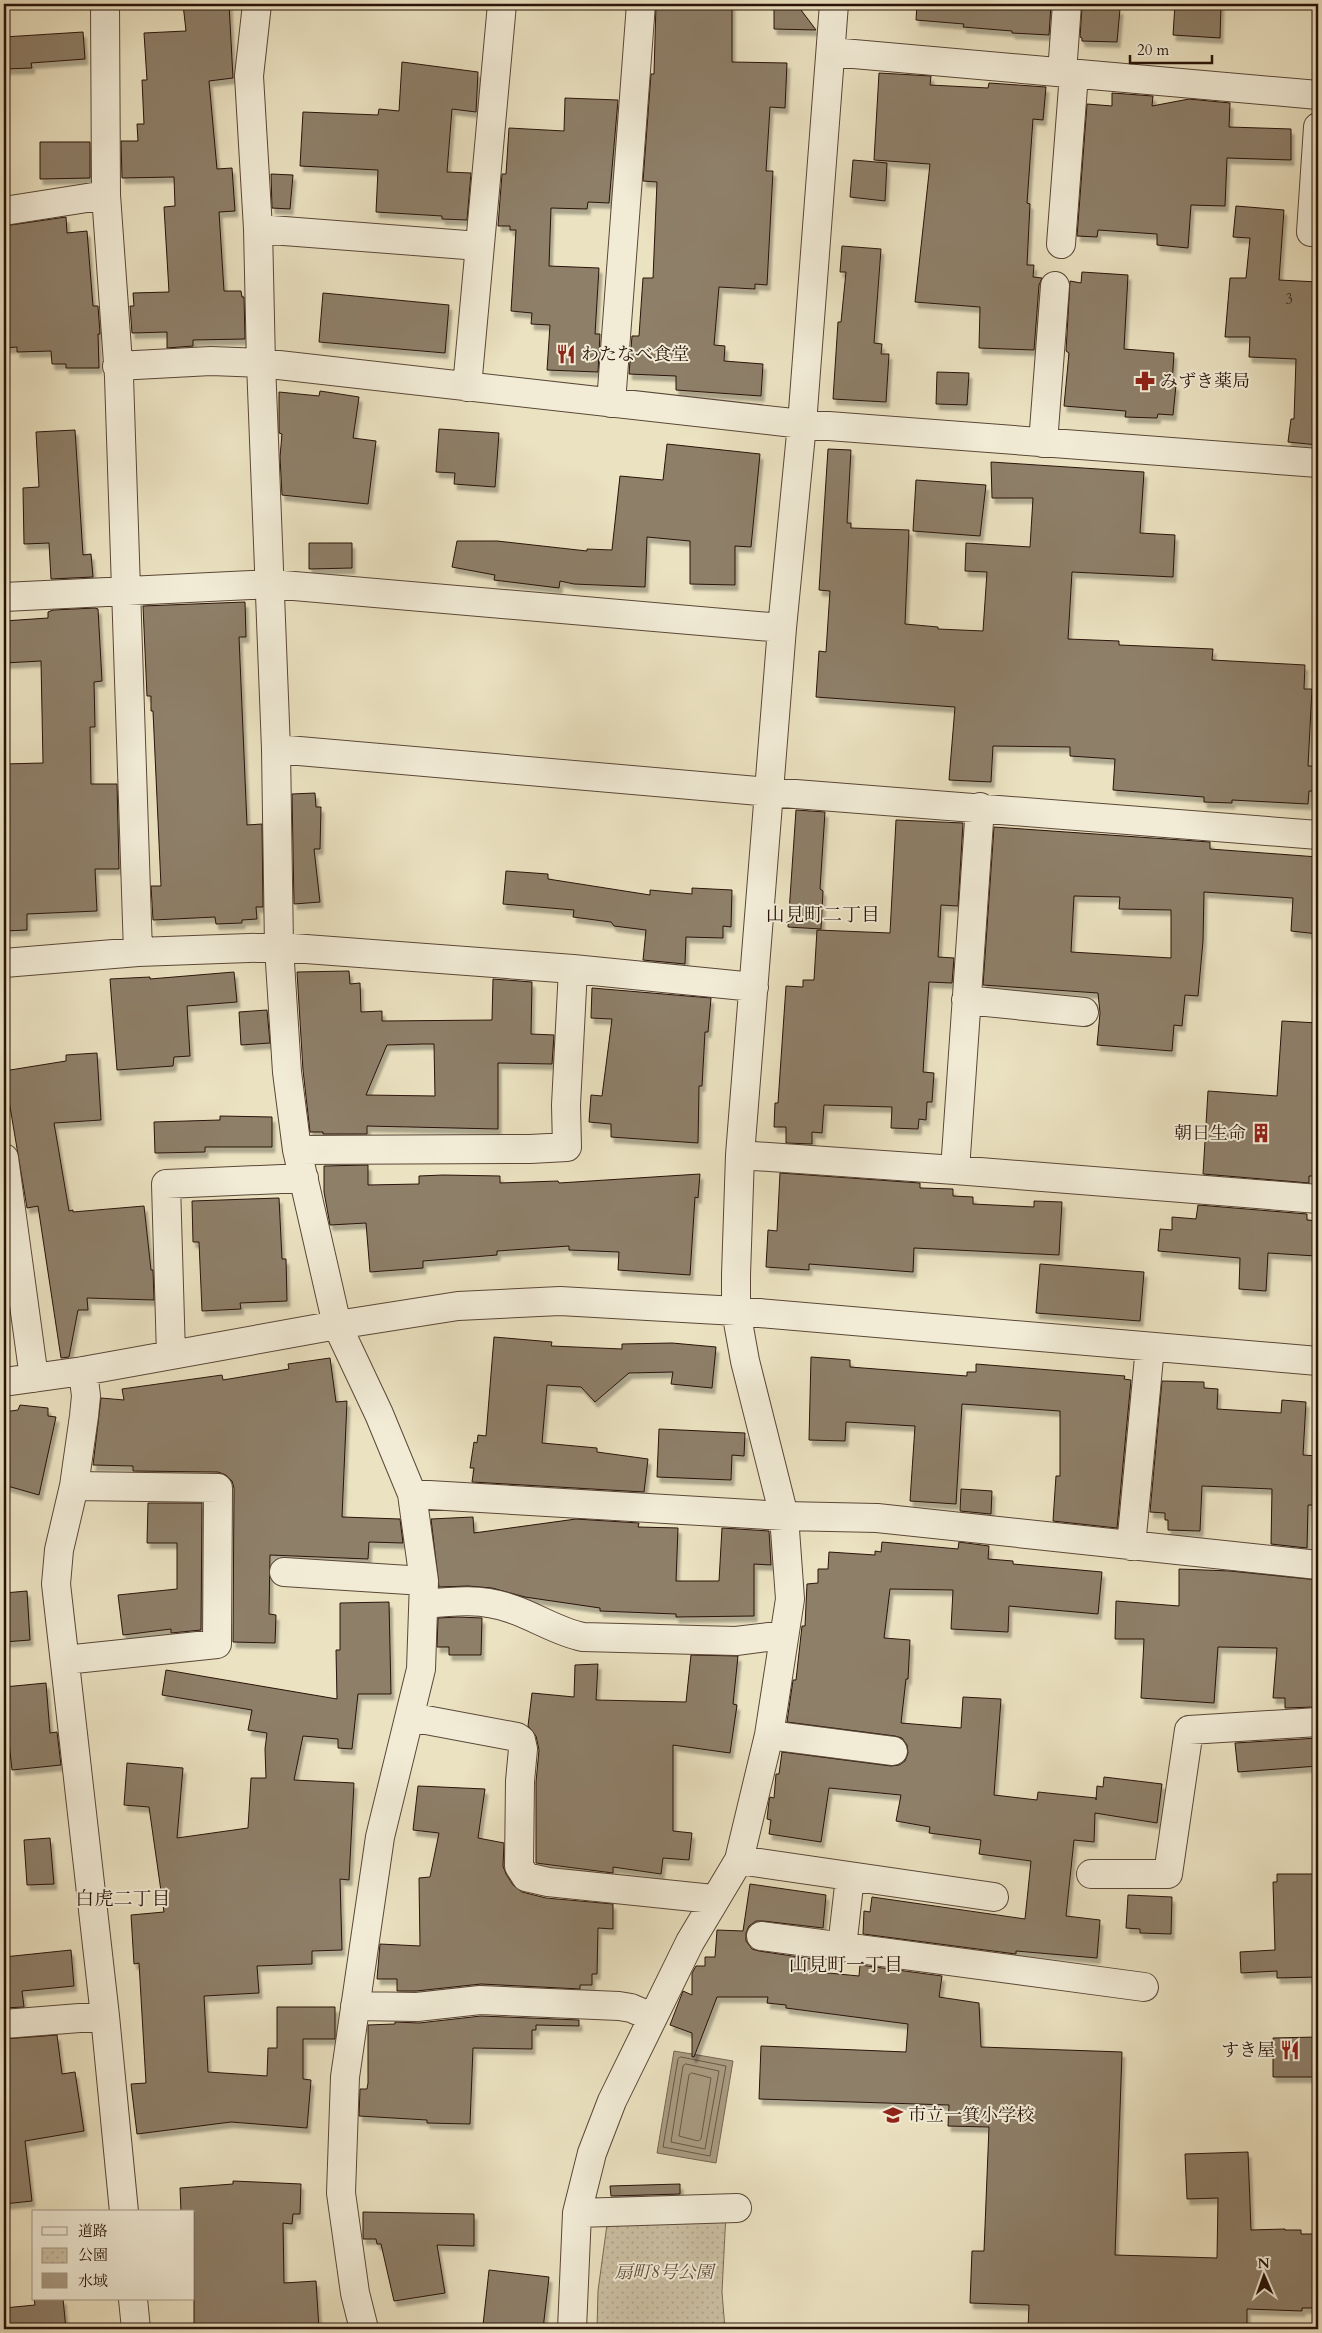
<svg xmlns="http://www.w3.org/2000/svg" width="1322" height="2333" font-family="Cardo,'Noto Serif JP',serif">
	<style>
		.park { fill: url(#park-dots); stroke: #7a6956 }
		.water { fill: #a99c82; stroke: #766552 }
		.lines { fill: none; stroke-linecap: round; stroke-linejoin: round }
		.shore { stroke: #695846; stroke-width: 1 }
		.building { fill: #8e7f69; stroke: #291309; fill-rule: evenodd; filter: url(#shadow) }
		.minor-casing { stroke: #5a4737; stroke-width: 30 }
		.minor { stroke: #f2ecd7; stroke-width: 28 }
		.labels { text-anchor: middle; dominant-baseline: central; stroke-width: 4; stroke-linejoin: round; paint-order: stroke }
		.number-label { font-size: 15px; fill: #422e21 }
		.poi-label { font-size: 18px; fill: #291309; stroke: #f2ecd7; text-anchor: start }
		.park-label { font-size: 18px; font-style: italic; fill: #614f3f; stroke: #f2ecd7 }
		.neighbourhood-label { font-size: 19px; fill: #291309; stroke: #f2ecd7 }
	</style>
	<defs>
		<pattern id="park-dots" width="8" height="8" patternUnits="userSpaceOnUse" patternTransform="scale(1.25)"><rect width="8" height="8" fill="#cabfa2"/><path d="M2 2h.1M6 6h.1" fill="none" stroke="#aea38a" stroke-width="1.8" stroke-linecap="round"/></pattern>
		<filter id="shadow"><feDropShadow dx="3" dy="5.5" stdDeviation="1" flood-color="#0004"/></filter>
	</defs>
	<rect width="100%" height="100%" fill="#ebe2c1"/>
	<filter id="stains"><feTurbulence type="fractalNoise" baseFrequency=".004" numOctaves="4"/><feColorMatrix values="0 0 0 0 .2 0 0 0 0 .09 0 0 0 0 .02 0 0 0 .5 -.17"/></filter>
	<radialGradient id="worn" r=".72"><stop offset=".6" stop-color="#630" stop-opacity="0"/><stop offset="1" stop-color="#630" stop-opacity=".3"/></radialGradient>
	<path class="park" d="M726,2213L722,2292L725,2329H597L598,2291L608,2217Z"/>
	<path class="water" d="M674,2051L733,2061L716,2163L657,2153Z"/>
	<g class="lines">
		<path class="shore" d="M681,2057L726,2066L710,2156L663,2147L678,2059Z
			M686,2064L719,2071L705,2149L671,2142L683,2066Z
			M692,2073L711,2078L701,2139L698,2141L679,2136L689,2075Z"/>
	</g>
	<path class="building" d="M183,4H229L233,78L209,81L217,169L232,168L235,211L219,212L224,291H241L242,297H244L245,339L193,340V346L167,348V332L132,333L130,306H134L133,293L169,292L164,207L175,206L174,177L122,178L121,141H138L137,124H144L142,80H147L144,33L186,31Z
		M656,4L698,7V5L732,4V62L787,63L785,108L770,107L766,171H773L767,285L755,284V289L719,287L714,345L725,346L724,361L763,364L761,396L676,390V376L629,374L632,336H639L643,278H653L657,182L643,181L651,74H654Z
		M917,4H1051L1049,35L1012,33V31L963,27L964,24L916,20Z
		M1175,4H1221L1220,38L1173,35Z
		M774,5L798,6L816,30L774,29Z
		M1082,7L1120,9L1117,42L1082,41V38L1080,37Z
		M83,32L85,59L31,63L32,68L4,69V37Z
		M402,62L478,72L476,112L452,109L447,172L471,173L467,220L442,219V216L376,212L378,170L300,166L303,112L378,115L379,109L399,111Z
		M879,73L931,76L930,85L988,88L989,83L1046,87L1043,120L1033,119L1027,203L1030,204L1027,265H1034L1033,277L1042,278L1039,285L1034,350L979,348L980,307L915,302L930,164L874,160Z
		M1112,93L1153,96L1152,106L1189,99L1230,103L1229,127L1291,129V160L1227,158L1225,206L1191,205L1188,248L1157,245V234L1098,230L1097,237L1077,236L1087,104L1112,106Z
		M565,98L618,100L609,203L588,202L587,209L551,208L549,266L599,268L595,334H600L598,372L547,370L550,325L531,324L532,313L511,311L516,230H510V226H498L502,174H506L509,128L564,131Z
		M40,142H90V178L40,179Z
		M853,160L887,163L885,201L850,197Z
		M271,174L293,175L290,209L272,208Z
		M1236,206L1284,210L1279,280L1318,282V445L1288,442L1291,419H1294L1296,359L1249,357L1250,337H1225L1230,278H1246L1250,238L1233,237Z
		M66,217L67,233L87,231L93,306H98L100,334H98L99,368H66V364H52L51,351L17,352V347L4,348V226Z
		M842,246L881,249L874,343L882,344L881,354H889L886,402L833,399L838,322H841L846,272H840Z
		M1082,272L1128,275L1124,349L1174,353L1172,385H1176L1173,415L1158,414L1157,418L1125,417L1126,411L1064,406L1069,353L1066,351L1070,281L1081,283Z
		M323,293L449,305L445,353L319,342Z
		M937,372L969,373L967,405L936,404Z
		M320,391L359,397L353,438L376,441L368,504L282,495L280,457L282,434L279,433V392L319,396Z
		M439,429L499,433L495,487L454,484L455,473L436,472Z
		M75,430L83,555L91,554L93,577L51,579L49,543L24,544L23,488L39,487L36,432Z
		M667,444L760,454L751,547L735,546V585L690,584V541L647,537L645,587L574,584L560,581L559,588L494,580L495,575L452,567L457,541H497L587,551V549L612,550L620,476L663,480Z
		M828,449L851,450L847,523H851V528L909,530L905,624L938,627V629L983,631L987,572L965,571L966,543L1030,547L1033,498H992L991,462L1144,472L1140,533L1175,535L1173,577L1072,572L1068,639L1119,641V645L1213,649L1212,660L1305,665L1304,689H1312L1308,766H1316L1315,791H1309L1308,804L1232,800V803L1204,802V797L1113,790L1115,759L1070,756V747L993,746L991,782L949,780L955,707L816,697L819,651L826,652L830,591L819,590Z
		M916,480L986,485L980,536L913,531Z
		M309,543H352V568L309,569Z
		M245,602L246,637H239L247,825L262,824L263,907H256L257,919L242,920V923L216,924L215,917L153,920L151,886H161L153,711H151V696H147L143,606Z
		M95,608L98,609L102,681L94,682L95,727H90L91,784H117L119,869H95L97,911L27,914V930L4,931V764L43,763L41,661L4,663V621L48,618V612L53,610Z
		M315,793L316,807H321L320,849H314L320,902L294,904L292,794Z
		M796,810L825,812L820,889L823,891L821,929L788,927Z
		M896,820L963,823L958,906L941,905L938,957L954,958L952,983L929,982L923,1072L934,1073L932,1102H927L926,1120L919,1119L918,1129L891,1128L892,1107L824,1105L822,1133L812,1132V1144L786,1143V1127H774L775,1103H778L786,986L803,987V980H814L817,930L890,933Z
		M994,827L1210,842V849L1318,857V934L1291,931L1293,898L1204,892L1203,941L1198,996L1185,995L1182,1026L1174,1025L1172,1051L1097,1045L1100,1013L1098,993L983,985ZM1074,896L1120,897L1119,909L1171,910V958L1071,952Z
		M506,871L548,874V879L650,895V890L692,894V888L732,890L731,927L723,926V938L686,937L685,964L643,960L646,930L614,926L611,922L573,917L574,910L503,904Z
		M349,971L350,984L360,983L361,1012L382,1011V1021L492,1020L493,979L532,982L531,1034L554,1035L552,1064L498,1063V1129L367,1126V1134H323V1132H310L303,1070L297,972ZM422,1044H434L435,1096L366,1095L387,1045Z
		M234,972L237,1002L187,1006L190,1056L174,1057L173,1066L117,1070L110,979L150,977V979Z
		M592,988L711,998L708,1032H705L702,1086H699L698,1143L611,1137V1124L589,1122L591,1095L602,1096L612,1019L591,1018Z
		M267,1010L270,1043L241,1045L239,1012Z
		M1282,1021L1318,1023V1176H1309V1183L1203,1174L1208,1091L1277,1096Z
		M97,1053L101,1120L54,1123L69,1211L73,1210V1212L144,1206L151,1270H153L154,1300L87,1298L88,1310H78L69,1357L61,1358L38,1206L27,1208L4,1071L66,1061V1055Z
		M220,1116L272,1117V1147H205V1152L155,1153L154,1122L220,1120Z
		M368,1165V1185L419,1184V1176L443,1175L500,1176V1183L558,1181L559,1183L700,1174L698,1198L695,1197L690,1275L618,1270L619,1252L569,1250V1246L497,1251V1255L423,1261V1268L370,1272L366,1223L330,1225L324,1192V1166Z
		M780,1173L920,1183V1188L953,1189V1196L973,1197V1204L1034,1207V1201L1062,1202L1059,1255L914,1248L913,1272L809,1264V1270L766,1267L768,1230L777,1231Z
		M279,1198L282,1259H286L287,1301L240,1303L241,1309L202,1311L199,1242H193L192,1201Z
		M1198,1205L1307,1214V1220L1317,1221L1316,1256L1268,1253L1266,1291L1239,1289L1240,1258L1158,1251L1160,1229L1172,1230V1217L1196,1219Z
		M1040,1264L1144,1272L1140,1321L1036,1313Z
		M494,1337L552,1342L551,1346L622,1349V1344L672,1343L716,1347L712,1388L671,1384L673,1372L629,1373L595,1402L581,1387L547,1385L542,1443L597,1448V1452L648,1459L644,1492L472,1482L474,1468H470L474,1442L477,1443L478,1435L486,1436Z
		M811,1357L850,1360V1367L967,1376V1372H976V1364L1125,1376L1124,1379L1131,1380L1117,1528L1053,1521L1056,1476H1060V1411L962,1404L956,1504L910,1501L915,1426L846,1422L845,1441L809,1440Z
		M330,1358L336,1402L347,1401L342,1517L400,1519L403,1543L369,1542L368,1559L270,1555L269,1614L276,1615L275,1643L233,1642L234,1488L232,1481L226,1475L218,1472L133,1471V1466L93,1465L101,1398L124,1400L122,1389L222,1375L223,1380L289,1369L288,1364Z
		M1162,1381L1204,1382V1388L1218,1389L1217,1409L1281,1413L1282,1400L1306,1402L1303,1455L1318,1456V1505H1308L1307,1548L1271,1544L1272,1489L1202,1486L1200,1531L1168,1530V1520H1165V1513L1150,1512Z
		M20,1405L48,1408V1416L56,1417L39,1495L4,1485V1456L7,1436L4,1435V1412L18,1410Z
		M659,1429L745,1433L744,1456L732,1455L731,1480L657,1477Z
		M961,1489L992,1491L991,1514L960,1511Z
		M148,1503H202L201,1630L171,1633V1629L123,1635L118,1595L177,1589V1543H147Z
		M473,1517L474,1533L576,1519L639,1523L638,1527L678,1528L676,1581H719L722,1528L769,1531L771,1565L754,1564V1616L676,1617V1614L600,1611V1608L525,1597L492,1588L468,1586L439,1587L431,1519Z
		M882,1542L958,1549L959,1542L989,1546L988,1559L1013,1561V1564L1102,1572L1098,1614L1009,1606L1008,1632L951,1629L953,1590L890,1589L884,1638L910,1640L908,1679H906L901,1723L961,1728L963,1697L1001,1699L994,1795L1037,1800L1038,1792L1096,1798V1800L1097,1786L1103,1787L1104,1777L1162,1784L1157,1823L1095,1813L1094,1842L1074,1840L1066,1916L1100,1920L1097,1958L1016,1951V1954L863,1934L864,1911L870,1912L872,1897L1025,1919L1031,1861L979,1854L981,1840L929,1833L930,1827L896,1821L901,1795L829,1788L821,1842L769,1834L771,1820L767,1819L769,1801L770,1797L774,1798L776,1774H779L782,1752L891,1766L899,1765L905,1761L908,1753L907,1745L902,1738L895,1736L787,1722L793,1680H796L802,1626H805L807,1584L818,1583V1569H828L829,1552L875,1555V1551L881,1552Z
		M1179,1569L1230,1571L1318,1580V1649L1314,1707L1285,1708V1698H1273L1277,1648L1218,1647L1214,1703L1141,1698L1144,1639H1115L1116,1601L1179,1606Z
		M27,1591L30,1640L4,1642V1593Z
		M389,1602L391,1694H358L352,1749L338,1748V1739L303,1736L294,1780L354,1783L349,1880L340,1879L342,1950L312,1951V1964L257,1966L259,1993L204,1996L208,2072L267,2076L268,2048H277V2007H335V2039H303V2079L311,2080L307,2128L231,2122L137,2134L131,2084L146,2083L139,1963L134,1964L131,1915L164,1912L149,1807L124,1805L127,1763L183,1768L177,1838L248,1828L251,1778H266L265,1749L267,1733L248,1730L252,1710L162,1695L166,1670L337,1699L336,1650H340V1603Z
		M458,1617L482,1618L481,1655H449V1647H437L438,1618Z
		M691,1655L738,1656L733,1704L737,1705L730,1753L673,1745V1831L692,1833L689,1860L663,1858L661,1874L613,1867V1873L536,1863V1782L539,1750L536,1736L528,1726L532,1693L574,1697L575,1665L598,1664L596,1700L686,1702Z
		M46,1683L50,1733L57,1732L61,1765L12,1770L7,1725H4V1687Z
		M1318,1738V1766L1238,1772L1235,1743Z
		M418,1786L485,1789L478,1838L504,1843L503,1866L506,1874L513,1885L522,1892L546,1898L613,1904V1929L598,1928L597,1974H592V1985H580V1989L481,1984L416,1991H397V1979H377L380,1944L420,1946L419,1878L430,1877L439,1833L413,1830Z
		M50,1838L54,1884L27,1885L24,1840Z
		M1277,1874H1318V1977L1277,1978V1971L1241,1973L1240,1952L1275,1950L1273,1882H1277Z
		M750,1884L826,1895L823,1928L763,1921H756L749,1926L746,1933V1941L752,1949L759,1951L819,1960L818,1972L859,1976L860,1965L942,1976L939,1997L979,2003L981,2047L1122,2052L1115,2255L1217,2258L1218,2198L1187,2199L1185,2154L1248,2152L1251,2230L1285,2229V2230H1301V2234H1318V2308H1302V2311L1247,2309V2329H1028L1029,2305L970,2303L972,2251H984L989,2127L948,2126L949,2105L759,2099L761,2046L906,2052L908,2024L786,2008V2005L767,2003L768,1997H717L694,2057H692V2033L670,2025L683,1991L692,1995V1973L696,1966H705V1957H715L717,1930L743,1931Z
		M1128,1895L1172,1897L1171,1934L1140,1933V1929L1126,1928Z
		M71,1950L74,1986L22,1991L24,2007L4,2008V1957Z
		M481,2016L579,2020V2026L536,2025V2030H532V2049L473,2048L470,2124L427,2123V2120L359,2116L360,2089H367L368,2083V2025L395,2024V2022L419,2023Z
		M57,2035L62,2074L75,2072L84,2131L25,2141L32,2201L4,2204V2039Z
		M1318,2037V2077H1273V2038Z
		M233,2181L301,2184L300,2214H293L292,2224L283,2223L284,2283L316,2281L319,2329H194V2212H181L180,2188L233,2184Z
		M680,2184V2194L611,2196L610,2186Z
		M363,2212L474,2214V2246L437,2245L445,2293L394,2301L381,2244H377L376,2239H363Z
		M489,2270L549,2277L543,2329L483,2325Z
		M34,2299H63L66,2329H5L4,2308L35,2305Z"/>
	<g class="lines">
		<defs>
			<path id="minor" d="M105,4L106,195L119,377L138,952
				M257,4L249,76L258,229L261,363L276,749L279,947L287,1072L297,1150L337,1325L379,1414L412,1494L424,1581L421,1669L380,1837L345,2077L341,2193L355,2293L364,2329
				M831,52L1318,95
				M1062,73L1067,4
				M4,211L106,195
				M258,229L479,246
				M1311,232L1318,127
				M1061,244L1074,74
				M117,366L211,361L261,363L802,424L1318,463
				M467,387L502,4
				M611,403L641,4
				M1043,443L1055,286
				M4,597L271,584L782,628
				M276,749L770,792L1318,835
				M4,963L138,952L279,947L573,969
				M966,1000L1084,1012
				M297,1150L530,1149L567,1147L566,1105L573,969L754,987
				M740,1155L955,1170L1318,1199
				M4,1158L34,1378
				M955,1170L980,807
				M171,1355L166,1184L304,1178
				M83,1371L86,1396L84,1416L74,1486L59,1550L56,1584L105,2016L124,2212
				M4,1382L83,1371L337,1325L458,1306L560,1301L736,1311L1318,1361
				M412,1494L784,1516L877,1518L1318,1565
				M1131,1546L1150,1347
				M284,1572L424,1581
				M425,1604C454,1601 483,1598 512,1609C536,1617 558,1632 583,1637L736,1641L784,1635
				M65,1660L217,1644L218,1488L74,1486
				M410,1717L517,1737L521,1740L523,1749L520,1781L519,1866L526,1877L548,1882L713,1899
				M769,1735L893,1751
				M739,1860L769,1735L790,1599L784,1516L745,1361L736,1311V1275L740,1155L782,628L802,424L834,4
				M1091,1874H1168L1189,1730L1318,1722
				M761,1936L1144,1987
				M842,1947L850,1877
				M355,2006L417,2007L480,2000L619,2006L631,2008L652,2017
				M4,2024L105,2016
				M577,2213L737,2208
				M133,2299L136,2329
				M572,2329L577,2213L592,2153L612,2101L690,1942L739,1860L994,1897"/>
		</defs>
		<use href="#minor" class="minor-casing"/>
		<use href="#minor" class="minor"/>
	</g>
	<defs>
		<symbol id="restaurant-bare" viewBox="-9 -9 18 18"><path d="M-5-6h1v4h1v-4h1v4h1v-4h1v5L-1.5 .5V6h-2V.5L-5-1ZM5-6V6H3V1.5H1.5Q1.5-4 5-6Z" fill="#8f2418" stroke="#f2ecd7" stroke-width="2.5" paint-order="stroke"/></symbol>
		<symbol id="pharmacy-bare" viewBox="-9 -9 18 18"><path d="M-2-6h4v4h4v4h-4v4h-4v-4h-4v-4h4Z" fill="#8f2418" stroke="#f2ecd7" stroke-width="2.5" paint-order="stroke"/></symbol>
		<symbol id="building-bare" viewBox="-9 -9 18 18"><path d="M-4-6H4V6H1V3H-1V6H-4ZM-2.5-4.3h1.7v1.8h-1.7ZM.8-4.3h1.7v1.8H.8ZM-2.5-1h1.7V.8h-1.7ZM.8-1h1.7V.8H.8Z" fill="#8f2418" stroke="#f2ecd7" stroke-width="2.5" paint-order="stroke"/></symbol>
		<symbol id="school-bare" viewBox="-9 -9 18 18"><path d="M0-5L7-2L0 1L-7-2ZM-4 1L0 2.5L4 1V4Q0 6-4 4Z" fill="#8f2418" stroke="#f2ecd7" stroke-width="2.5" paint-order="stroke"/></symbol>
	</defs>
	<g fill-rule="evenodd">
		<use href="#restaurant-bare" x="552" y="340" width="28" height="28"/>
		<use href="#pharmacy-bare" x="1131" y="367" width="28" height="28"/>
		<use href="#building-bare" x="1247" y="1119" width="28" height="28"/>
		<use href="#restaurant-bare" x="1276" y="2036" width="28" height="28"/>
		<use href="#school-bare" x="879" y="2101" width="28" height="28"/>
	</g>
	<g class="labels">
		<g class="number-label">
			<text x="1289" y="299">3</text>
		</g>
		<g class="poi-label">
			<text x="581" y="354">わたなべ食堂</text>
			<text x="1160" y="381">みずき薬局</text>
			<text x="1246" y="1133" text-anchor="end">朝日生命</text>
			<text x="1275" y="2050" text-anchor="end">すき屋</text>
			<text x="908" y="2115">市立一箕小学校</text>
		</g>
		<g class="park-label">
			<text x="664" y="2272">扇町8号公園</text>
		</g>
		<g class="neighbourhood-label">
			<text x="823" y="915">山見町二丁目</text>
			<text x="123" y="1899">白虎二丁目</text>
			<text x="846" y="1965">山見町一丁目</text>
		</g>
	</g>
	<rect width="1322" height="2333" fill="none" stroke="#ebe2c1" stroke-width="20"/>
	<rect x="5" y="5" width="1312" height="2323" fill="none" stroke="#291309" stroke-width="2.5"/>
	<rect x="10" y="10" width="1302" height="2313" fill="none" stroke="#291309"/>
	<rect x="32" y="2210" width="162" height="90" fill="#f2ecd7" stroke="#a29585"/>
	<rect x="42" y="2227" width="25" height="8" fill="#f2ecd7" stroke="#a29585"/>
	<text x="78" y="2236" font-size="15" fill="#291309">道路</text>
	<rect x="42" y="2248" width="25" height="15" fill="url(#park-dots)" stroke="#a29585"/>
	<text x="78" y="2260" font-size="15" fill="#291309">公園</text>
	<rect x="42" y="2273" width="25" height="15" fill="#a99c82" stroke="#a29585"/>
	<text x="78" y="2286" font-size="15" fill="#291309">水域</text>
	<g transform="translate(1264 2276) rotate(358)" stroke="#f2ecd7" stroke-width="4" paint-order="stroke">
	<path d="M0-4L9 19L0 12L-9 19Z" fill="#291309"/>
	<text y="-8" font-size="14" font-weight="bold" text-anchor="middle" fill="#291309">N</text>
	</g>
	<path d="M1130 55v8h82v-8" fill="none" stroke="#291309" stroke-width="2.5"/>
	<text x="1137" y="55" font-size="15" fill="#291309" stroke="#f2ecd7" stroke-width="4" paint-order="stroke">20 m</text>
	<rect width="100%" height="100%" filter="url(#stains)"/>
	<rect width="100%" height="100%" fill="url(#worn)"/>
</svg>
